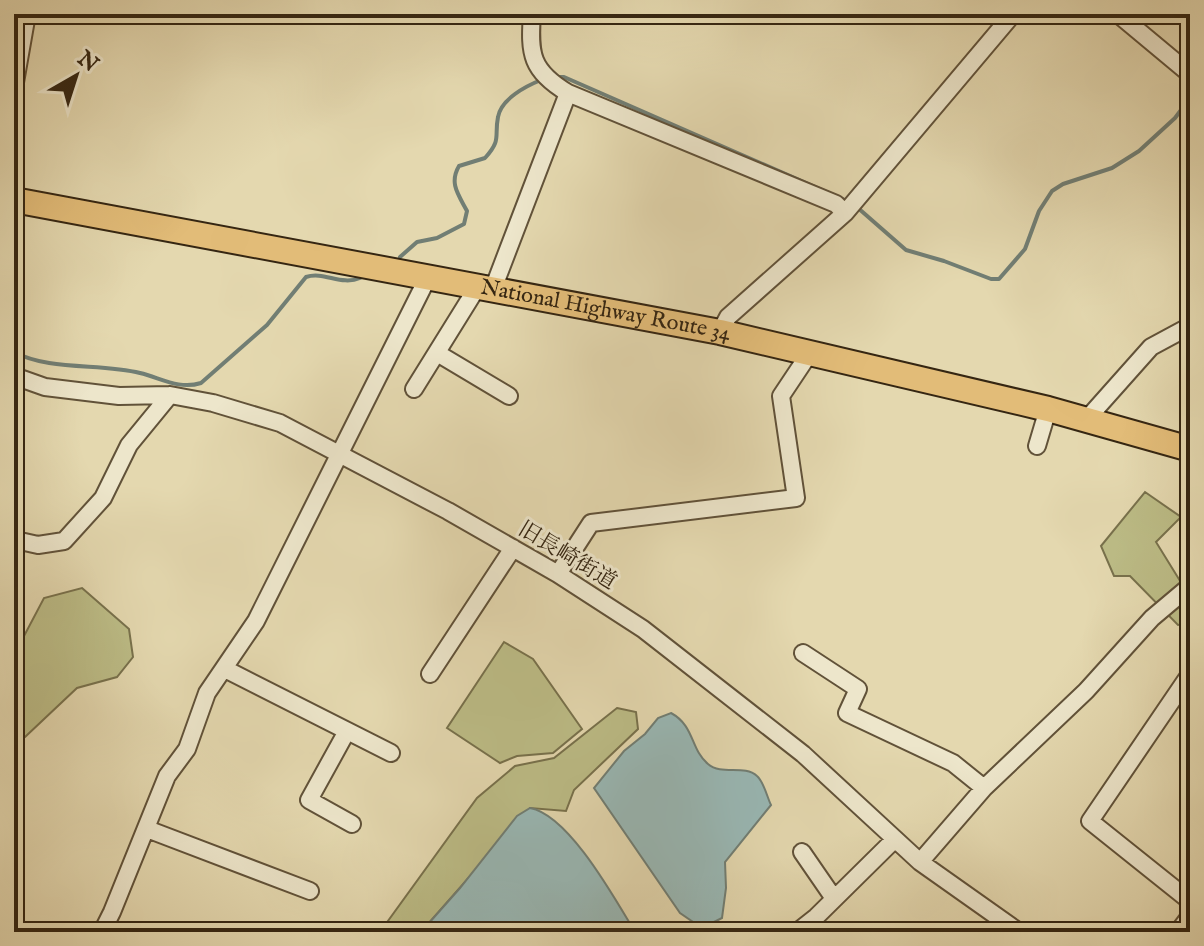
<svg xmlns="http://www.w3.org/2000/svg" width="1204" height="946" font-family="'IM FELL English','Noto Serif JP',serif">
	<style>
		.green { fill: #bcbc86; stroke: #78714c; stroke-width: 2 }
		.water { fill: #99b8b5; stroke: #717e74; stroke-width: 2 }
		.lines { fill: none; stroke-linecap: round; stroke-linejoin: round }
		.stream { stroke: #717e74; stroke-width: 4 }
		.minor-casing { stroke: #615239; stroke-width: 20 }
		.highway-casing { stroke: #352612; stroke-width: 28 }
		.minor { stroke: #ede6cb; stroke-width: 16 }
		.highway { stroke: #e2bc78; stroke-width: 24 }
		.labels { text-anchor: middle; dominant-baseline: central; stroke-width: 6; stroke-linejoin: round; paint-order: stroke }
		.street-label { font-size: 22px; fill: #352612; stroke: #ede6cb }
	</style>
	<rect width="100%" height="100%" fill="#e4d8af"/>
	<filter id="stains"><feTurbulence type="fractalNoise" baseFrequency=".0025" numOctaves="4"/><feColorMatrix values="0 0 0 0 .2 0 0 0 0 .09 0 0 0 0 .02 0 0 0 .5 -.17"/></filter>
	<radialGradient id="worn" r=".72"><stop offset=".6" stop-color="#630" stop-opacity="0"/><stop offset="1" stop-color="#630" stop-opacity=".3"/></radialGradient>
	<path class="green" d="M1145,492L1181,517L1156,542L1190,597V623L1178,625L1130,576H1114L1101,546Z
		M82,588L129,629L133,657L117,677L77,688L25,737L14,738V655L44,598Z
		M504,642L533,659L582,729L553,753L517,756L500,763L447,728Z
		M617,708L636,712L638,729L574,790L566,811L530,808L421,932H380L477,798L515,766L554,758Z"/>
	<path class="water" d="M671,713C695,726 690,749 708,764C722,776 744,764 757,776C764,782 767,797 771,805L725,862L726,888L722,918L702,928L680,913L594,788L624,751L645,734L658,718Z
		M530,808C569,815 615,899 635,932H421L460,888L517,816Z"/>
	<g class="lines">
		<path class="stream" d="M554,77H564L847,201
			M858,208L906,250L944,261L991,279H999L1025,249L1039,211L1052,191L1063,184L1112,168L1139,151L1175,118L1190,98
			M400,257L417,242L437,238L464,224L467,211C458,194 449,183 459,166L485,158C502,139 494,137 498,117C501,99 526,86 541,80
			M14,352C49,371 101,363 140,373C161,378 179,390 201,383L267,325L306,277C324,271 341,286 360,278"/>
		<defs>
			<path id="minor" d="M532,14C529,54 531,71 568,93L836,204L845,213
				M1118,14L1190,74
				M14,88L27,14
				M493,289L568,93
				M720,332L728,317L845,213L1013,14
				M437,353L509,396
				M14,376L45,387L119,396L170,395L213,403L280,423L448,511L558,574L643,629L803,754L920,862L1019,932
				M414,389L478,286
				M1086,420L1151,347L1190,326
				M1037,446L1048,409
				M14,545L20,541L38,545L64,541L103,498L129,445L170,395
				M558,574L591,523L796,498L781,396L811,351
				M803,653L858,689L847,713L953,763L984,788
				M225,669L391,753
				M430,674L513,548
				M1190,674L1090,821L1190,901
				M347,731L309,800L352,824
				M147,829L310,891
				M802,852L833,897
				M920,862L984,788L1086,691L1152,618L1190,586
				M102,932L112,912L167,776L187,749L207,693L256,621L428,277
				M797,932L816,917L895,839
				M1178,932L1190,916"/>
			<g id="highway">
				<path id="s1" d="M14,200L720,332L1048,409L1190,449"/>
			</g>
		</defs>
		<use href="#minor" class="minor-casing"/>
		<use href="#highway" class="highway-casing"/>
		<use href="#minor" class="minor"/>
		<use href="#highway" class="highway"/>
	</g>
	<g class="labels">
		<g class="street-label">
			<text stroke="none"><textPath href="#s1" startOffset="602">National Highway Route 34</textPath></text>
			<text transform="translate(567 556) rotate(31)">旧長崎街道</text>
		</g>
	</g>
	<rect width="1204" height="946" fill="none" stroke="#e4d8af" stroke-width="48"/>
	<rect x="16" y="16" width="1172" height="914" fill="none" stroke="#352612" stroke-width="4"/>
	<rect x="24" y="24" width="1156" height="898" fill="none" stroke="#352612" stroke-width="2"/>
	<g transform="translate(76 76) rotate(39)" stroke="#ede6cb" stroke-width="6" paint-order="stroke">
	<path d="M0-6L14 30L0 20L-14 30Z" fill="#352612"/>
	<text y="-12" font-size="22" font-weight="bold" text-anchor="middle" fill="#352612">N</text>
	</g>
	<rect width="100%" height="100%" filter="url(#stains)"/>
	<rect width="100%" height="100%" fill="url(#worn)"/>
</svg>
